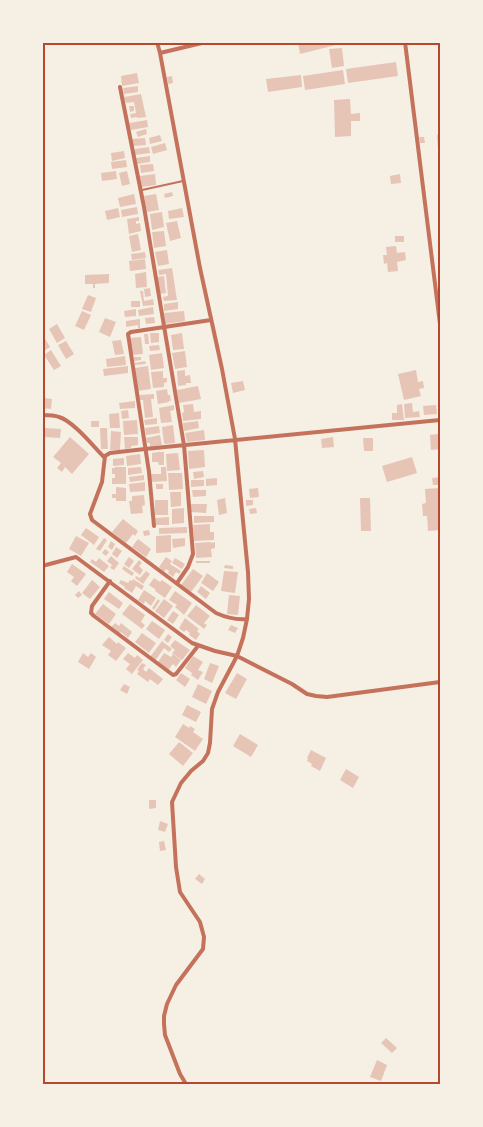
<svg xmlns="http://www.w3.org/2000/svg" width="483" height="1127" font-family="'IBM Plex Sans',sans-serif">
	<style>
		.building { fill: #e6c5b7 }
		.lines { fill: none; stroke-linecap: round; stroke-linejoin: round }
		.service { stroke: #c5725c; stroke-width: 2 }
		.minor { stroke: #c5725c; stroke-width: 4 }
		.neatline { fill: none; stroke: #b5482f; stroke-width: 2 }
	</style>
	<rect width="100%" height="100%" fill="#f6efe4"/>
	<path class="building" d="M298,42H339L340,44L300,54Z
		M342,48L344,66L332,68L329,49Z
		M396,62L398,76L348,83L346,69Z
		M343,70L345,84L305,90L303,76Z
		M137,73L139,83L122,86L121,76Z
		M301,75L302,87L268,92L266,79Z
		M172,76L173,83L168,84L167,77Z
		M138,86V92L124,94L123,88Z
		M141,94L146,117L137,118V117L131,118L130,114L136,113L134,102L126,103L124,97Z
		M350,99L351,114L360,113V121H351V136L335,137L334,100Z
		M129,106H134V111L130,112Z
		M147,120L148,127L131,130L129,123Z
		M146,129L147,134L138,137L136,132Z
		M440,134V149H438L437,135Z
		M160,135L162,141L150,144L149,138Z
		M419,137H424L425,143H420Z
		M145,138L146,145L133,146L132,139Z
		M165,143L167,150L153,154L151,147Z
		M149,147L150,153L135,155V149Z
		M124,151L125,158L112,161L111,153Z
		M150,156V162L137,164L136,158Z
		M126,160L127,167L112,169L111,162Z
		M153,164L154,171L141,173L140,165Z
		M116,171L117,179L102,181L101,173Z
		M127,171L130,184L122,186L119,173Z
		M155,174L156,185L142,187L140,176Z
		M400,174L401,183L391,184L390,176Z
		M172,192L173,196L165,198L164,194Z
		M134,194L136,204L120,207L118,198Z
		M156,194L159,210L147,212L144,196Z
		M137,207L138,214L122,217L121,210Z
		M118,208L120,217L107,220L105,211Z
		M182,208L184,217L169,219L168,211Z
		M162,212L164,227L152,230L150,214Z
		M139,217V221H136V224L140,223L141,231L129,234L127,219Z
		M177,221L181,238L170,241L166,223Z
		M164,231L166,246L154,248L152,232Z
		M138,234L141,250L132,252L129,236Z
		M395,236H404V242H395Z
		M396,246L397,253L405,252L406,260L397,262L398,271L388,272L387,263L384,264L383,255H387L386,247Z
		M167,250L169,264L158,266L155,252Z
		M145,252L146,258L132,260L131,254Z
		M145,259L146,269L130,271L129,261Z
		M172,268L177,300L164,301L163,297L168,296L166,274L159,275L158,270Z
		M146,272L147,287L136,288L135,274Z
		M109,274V283L95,284V288H93V284H85V275Z
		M164,276L166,293L159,294L157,277Z
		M150,288L151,296L145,297L144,289Z
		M140,291H143L144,301L153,299L154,305L143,306Z
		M88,295L96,298L91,312L82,309Z
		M131,301H140V307H131Z
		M178,302V309L164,311V304Z
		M153,307L154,314L139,316L138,310Z
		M136,309V316L125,317L124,311Z
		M82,311L91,315L84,330L75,326Z
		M184,311L185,321L165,324L164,313Z
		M154,317L155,323L146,324L145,318Z
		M105,318L116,322L110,337L99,332Z
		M140,319V328H138V325L126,327V321Z
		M57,324L65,338L57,343L49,329Z
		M150,333H159V342L151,343Z
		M182,333L184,349L173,350L171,335Z
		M42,334L50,347L42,352Z
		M144,334H148L149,344H145Z
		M141,337L143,354L132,355L130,338Z
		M121,340L124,354L115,355L112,341Z
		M66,341L74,354L66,359L58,345Z
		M159,345L160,350L150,351L149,346Z
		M51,350L61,366L54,370L44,355Z
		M185,351L187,367L175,369L172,353Z
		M162,353L164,368L151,370L149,355Z
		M125,356L126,365L107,367L106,359Z
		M134,357H141V360L134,361Z
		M145,361L146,364L135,365V363Z
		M128,366V373L104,376L103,369Z
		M148,366L151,389L137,391L135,368Z
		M185,370V376L190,375L191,383H186V385L178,386L177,371Z
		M416,370L418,382L423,381L424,388L419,389L421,396L404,400L398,374Z
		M163,371V378H167V382L164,383V387L153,388L151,372Z
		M243,381L245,390L233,393L231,383Z
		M198,386L201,399L179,403L177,390Z
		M167,389L168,395H170L171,401H169V402L158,404L156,391Z
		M42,394H45L44,398L52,399L51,409L42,408Z
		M154,394V399H151L153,417L145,418L143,400H140L139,395Z
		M135,401V408L120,409L119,403Z
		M412,403L413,412L419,411L420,417L405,418L404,404Z
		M193,404L194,412L201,411V419L183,421L182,413L184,412L183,405Z
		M402,404L404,420H392V413H397V405Z
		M174,405V410L170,411L172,422L161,423L159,408Z
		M436,405L437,414L424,415L423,406Z
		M128,410L129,418L122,419L121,411Z
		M119,413L120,428H110L109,414Z
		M157,418V424L145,425L144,420Z
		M137,420L138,434L124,435L123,421Z
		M91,421H99V427H91Z
		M198,421L199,428L184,431L183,423Z
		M173,425L175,443L164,444L162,427Z
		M159,426L160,433L146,435L145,428Z
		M45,428L61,429L60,438L44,437Z
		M100,428H107L108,449H101Z
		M204,430L205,440L187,442L185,433Z
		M111,431L121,432L120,450H110Z
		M438,434L440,449L431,450L430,435Z
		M160,435L162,445L150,447V443H147L146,438Z
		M70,437L89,454L72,474L65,467L62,472L57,468L61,463L53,457Z
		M124,437H138V445L131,446V448L125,449Z
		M333,437L334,447L322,448L321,439Z
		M363,438H373V451H364Z
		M204,450L205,467L189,469L188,451Z
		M158,452H164V465H159L158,462H152V453Z
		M178,453L180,470L167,471L166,454Z
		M140,454L141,464L127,466L126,456Z
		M412,457L417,473L387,482L382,466Z
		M124,458V465L113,466V459Z
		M115,467H126V484H112V478H115V474H112V468H115Z
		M141,467L142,473L128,475V468Z
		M161,467H166L167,481L151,482V474H161Z
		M203,471L204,477L194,479L193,472Z
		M168,473H182L183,489L169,490Z
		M144,475V480L130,482L129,477Z
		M440,477V485H433L432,478Z
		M217,478V485L206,486V479Z
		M191,480H204V486L191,487Z
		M145,482V491L130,492L129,484Z
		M156,484H163V489H156Z
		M116,487L126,488V501H116V498H112V494H116Z
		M258,488L259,497L250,498L249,489Z
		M440,488V530L428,531L427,516H423L422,504L426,503L425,489Z
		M192,490H206V496L193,497Z
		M170,492H181V506L171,507Z
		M144,495L145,505L142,506L143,513L131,514L129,501H132V496Z
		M225,498L227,513L219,515L217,500Z
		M360,498H370L371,531H361Z
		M155,500H168V515H155Z
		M246,500H253V505L246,506Z
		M191,504H207L206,513L191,512Z
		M184,508V523L172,524V509Z
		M256,508L257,513L250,514L249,509Z
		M194,516H214V522L194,523Z
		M169,517V525H156L155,518Z
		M123,519L138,531L135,536L133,534L126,543L112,532Z
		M210,524V532H214V540L194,541L193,525Z
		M187,527V533L159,534V528Z
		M86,528L99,537L94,545L81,535Z
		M149,530L150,535L144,536L143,531Z
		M171,535V552L156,553V536Z
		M76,536L89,543L81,556L69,549Z
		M104,538L107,540L100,551L96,549Z
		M185,538V546L173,548L172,539Z
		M138,539L151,549L146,557L132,547Z
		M111,541L115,544L112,550L108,547Z
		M211,542V543L215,542V548L211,549L212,557L196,558L195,543Z
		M116,547L122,551L117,558L112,554Z
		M105,549L109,552L106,556L102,553Z
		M111,556L119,563L114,570L110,568L112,565L107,561Z
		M129,557L134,561L129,568L124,564Z
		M166,557L172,561L170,564L181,571L179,574L176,572L173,577L168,573L169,571L166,569L164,572L159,567Z
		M99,558L109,566L104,572L90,562L92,559L96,562Z
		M175,558L185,564L182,569L172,563Z
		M139,560L142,563L139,566L143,570L140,575L132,569Z
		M196,561H210V563H196Z
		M72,564L86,574L77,586L71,581L74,577L67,572Z
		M225,565L233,566V569L224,568Z
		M124,566L134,573L132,576L122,569Z
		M193,569L203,576L191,592L181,585Z
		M146,571L150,574L143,584L135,578L136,576L140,578Z
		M224,571L238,572L235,593L221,591Z
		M207,573L219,582L213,591L201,583Z
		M154,578L160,582L162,580L172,587L165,598L155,591L156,590L149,585Z
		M133,579L144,586L142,590L136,586L132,593L124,588L125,587L119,583L121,580L128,583L130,580L132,581Z
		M92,580L100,587L90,599L82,593Z
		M201,586L210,593L206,599L197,592Z
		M144,590L156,598L151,606L145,601L144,604L138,600Z
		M79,591L82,595L78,598L75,595Z
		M175,591L192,603L184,615L175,607L177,605L169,600Z
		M109,592L123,603L119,609L104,599Z
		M229,595L240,596L238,615L227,614Z
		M158,599L160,601L154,610L152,608Z
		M164,599L173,606L164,618L155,611Z
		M103,604L116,614L109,624L95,614Z
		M130,604L145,615L141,622L145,625L142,629L122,614Z
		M196,605L210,616L204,623L207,625L204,629L187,616Z
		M173,611L179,615L173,624L167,620Z
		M185,618L199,629L197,631L200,634L196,640L189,635L190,633L186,630L184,632L179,628Z
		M152,621L165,630L159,639L146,629Z
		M115,623L119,626L121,623L132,632L128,638L121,632L119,635L111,627Z
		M231,625L238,628L235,633L228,630Z
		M142,633L156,643L149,653L135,642Z
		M168,634L172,637L168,643L164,640Z
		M109,637L117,644L118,642L126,648L116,661L108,655L111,651L102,645Z
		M175,640L190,650L182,660L172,653L175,650L170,646Z
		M162,641L172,649L169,652L164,648L155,661L150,657Z
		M83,653L88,657L91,653L96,657L89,669L78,662Z
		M128,653L135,658L137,655L143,660L132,674L126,669L130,664L123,659Z
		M164,653L171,657L173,654L181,660L176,667L173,664L168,670L158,662Z
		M193,656L203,662L198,670L203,672L198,680L191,675L192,673L185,668Z
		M142,663L146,665L143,669L146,672L149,668L163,679L158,685L150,679L148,682L137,674L139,671L137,670Z
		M210,663L219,666L212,683L204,679Z
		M181,673L190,679L185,687L176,680Z
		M237,673L247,679L236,699L225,693Z
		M124,684L130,687L127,694L120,690Z
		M198,684L212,691L206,704L192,697Z
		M187,705L201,712L196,722L182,715Z
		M183,724L189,728L190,726L195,729L193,732L203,739L195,751L175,737Z
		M240,734L258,745L251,757L233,746Z
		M179,742L193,753L183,766L169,754Z
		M311,750L326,758L320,771L311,766L312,764L307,761L308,759L307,758Z
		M346,769L359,777L353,788L340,780Z
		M149,800H156V808L149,809Z
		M160,821L168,824L165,832L158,830Z
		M164,841L166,850L160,851L159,842Z
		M199,874L205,879L202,884L195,879Z
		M386,1038L397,1048L392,1053L381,1043Z
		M377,1060L387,1065L381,1081L370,1077Z"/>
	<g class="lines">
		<path class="service" d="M142,190L183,181"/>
		<path class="minor" d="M157,42L160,53L200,268L222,369L235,439L248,572L249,599L247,619L243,638L237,656L292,684L307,694L316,696L327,697L440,682
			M405,42L440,324
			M160,53L206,42
			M120,87L144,207L184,445L193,554L188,567L177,583
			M42,415C48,415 54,415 59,417C73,421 93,446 104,457
			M154,526L149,472L128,334L131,332L211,320
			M42,566L76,557L192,643L215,651L237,656L218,692L212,709L210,743L208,753L203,761L191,771L181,783L172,802L176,867L180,892L200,922L204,937L203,949L176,985L167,1004L164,1016V1024L165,1035L180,1074L186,1084
			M110,581L92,606L91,613L94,616L173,675L176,674L198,646
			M247,619C235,620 227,618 216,613L92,520L90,514L102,482L105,456L110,453L145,449L440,420"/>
	</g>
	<rect width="483" height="1127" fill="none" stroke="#f6efe4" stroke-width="88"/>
	<rect x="44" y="44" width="395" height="1039" class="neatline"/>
</svg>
